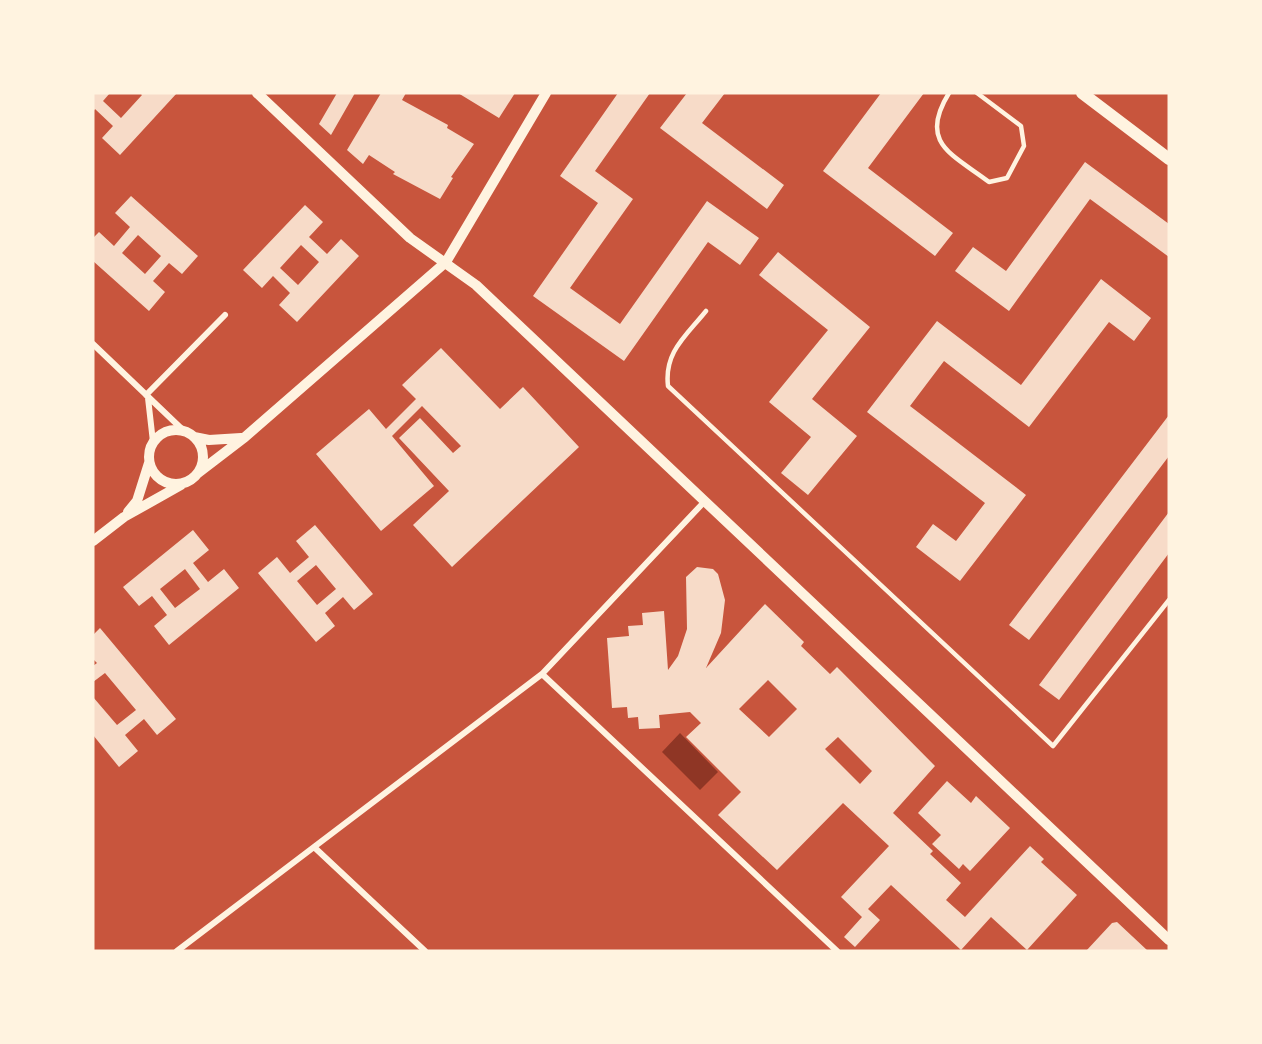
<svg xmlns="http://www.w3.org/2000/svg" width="1262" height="1044" font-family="Helvetica,sans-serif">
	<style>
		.water { fill: #8f3625 }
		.building { fill: #f7dbc8; fill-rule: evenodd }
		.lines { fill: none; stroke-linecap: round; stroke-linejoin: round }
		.service { stroke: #fff3e0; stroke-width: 4.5 }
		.minor { stroke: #fff3e0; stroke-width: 6 }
		.tertiary { stroke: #fff3e0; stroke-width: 10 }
		.secondary { stroke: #fff3e0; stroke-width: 12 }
	</style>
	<rect width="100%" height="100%" fill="#c8553d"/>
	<path class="water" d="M680,733L718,772L700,790L662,752Z"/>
	<path class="building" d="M93,93H110L103,101L121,118L142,95L140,93H177L120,155L102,138L113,126L95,109L93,112Z
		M337,93H355L331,135L319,124Z
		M381,93H406L402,100L448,125L447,128L474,144L451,177L453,178L440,199L393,174L395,172L369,155L363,164L347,150Z
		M458,93H515L499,118Z
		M618,93H650L595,171L633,199L570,288L620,324L707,201L759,238L740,265L708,242L624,361L533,296L598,203L560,176Z
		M687,93H725L702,123L784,185L767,209L660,128Z
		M881,93H924L868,168L953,233L935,256L823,171Z
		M1085,162L1169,224V257L1090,199L1009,311L955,271L973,247L1006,271Z
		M131,196L198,256L182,274L169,263L153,281L165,292L149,311L93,261V238L99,232L114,246L130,227L115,213ZM138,235L161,256L145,274L122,253Z
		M305,205L323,222L309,237L327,254L341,239L359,256L297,322L279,305L290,293L273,276L262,288L243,270ZM301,245L319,262L298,285L280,268Z
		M778,252L870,327L812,399L857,436L808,495L781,473L811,437L769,402L828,330L759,275Z
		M1101,279L1151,318L1134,341L1109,322L1029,427L944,361L910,406L1026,495L960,581L916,547L933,524L956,541L985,503L867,412L937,321L1021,385Z
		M441,348L500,409L523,387L579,447L452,567L413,525L449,491L399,438L420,418L453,453L461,446L422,406L392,436L434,486L381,531L316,454L369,409L386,429L416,399L402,385Z
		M1169,415V456L1029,640L1009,625Z
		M1169,512V553L1059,700L1039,685Z
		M315,525L373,594L354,610L343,597L325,613L335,626L316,642L258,573L277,557L290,573L309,557L296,541ZM316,565L336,589L317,605L297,581Z
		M193,530L209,550L193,563L208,582L224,569L239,588L169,645L154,626L167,615L152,596L139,606L123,587ZM185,569L200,589L175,608L160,589Z
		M697,567L713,569L718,574L725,600L721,633L706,668L765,604L804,642L801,646L830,674L837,667L935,766L893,813L933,851L930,854L961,883L946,900L965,917L1030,846L1044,859L1041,862L1077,895L1027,950L991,917L961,950L891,885L868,909L880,920L855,947L844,937L862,917L841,897L889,846L843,803L777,870L718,815L741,792L686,737L701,723L690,712L659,715L660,728L639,729L638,717L628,718L627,707L612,708L607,638L629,636L628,626L643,625L642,613L664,611L668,670L678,656L687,629L686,577ZM768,680L797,709L769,737L739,709ZM838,737L872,771L860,784L825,749Z
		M100,628L176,719L157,735L144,719L125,735L138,751L119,767L93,735V697L117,725L136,710L105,673L93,682V666L97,663L93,659V635Z
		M947,781L971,803L976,796L1010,828L970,871L963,864L959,869L932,844L941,835L918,813Z
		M1117,922L1148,951H1086L1112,923Z"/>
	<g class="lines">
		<path class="service" d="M949,93C918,143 952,154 989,182L1007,178L1024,146L1021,126L977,93
			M706,311C686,336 664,352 668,386L1053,746L1169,600"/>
		<path class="minor" d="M93,344L184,431
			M146,395L225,315
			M148,398L153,442
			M542,674L837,951
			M314,847L425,951
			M177,951L542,674L705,501"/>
		<path class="tertiary" d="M257,93L410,238L476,285L1169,940
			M149 457a27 27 0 1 1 54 0a27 27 0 1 1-54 0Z
			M194,437L209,440L241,438
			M198,473L245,437L446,262L546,93
			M128,512L137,501L149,463
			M93,541L124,517L181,485"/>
		<path class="secondary" d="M1082,93L1169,159"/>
	</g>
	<rect width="1262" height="1044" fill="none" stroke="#fff3e0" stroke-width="189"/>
</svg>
